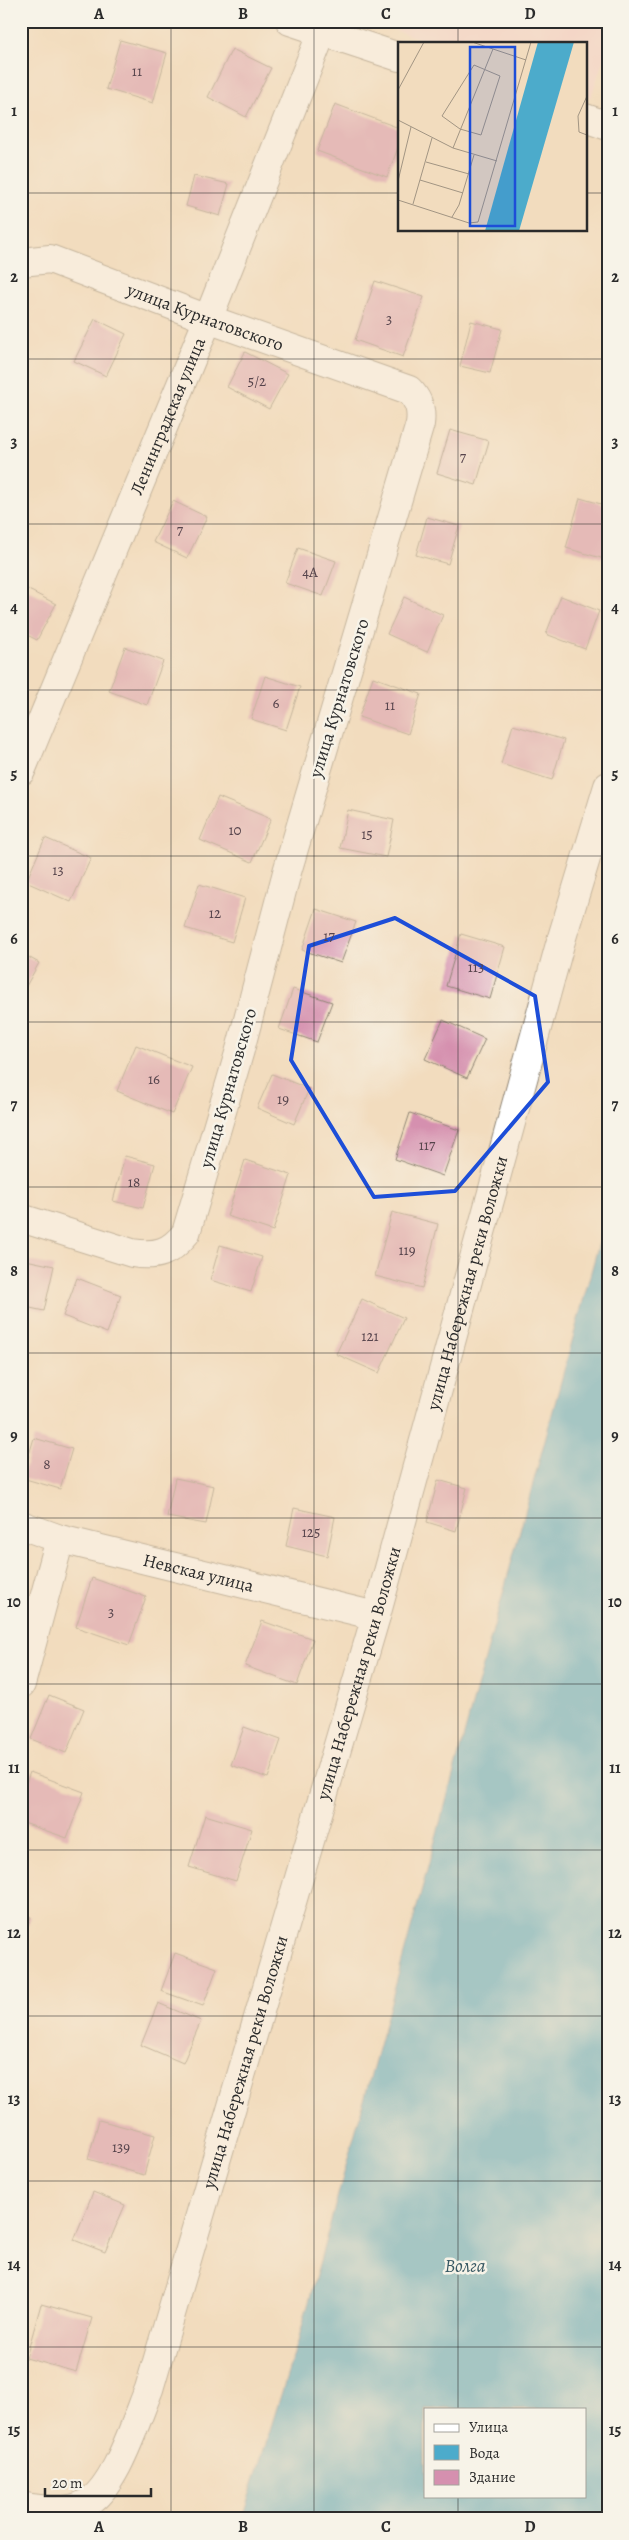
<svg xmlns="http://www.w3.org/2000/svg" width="629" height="2540" font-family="Alegreya,serif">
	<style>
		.built { fill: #f7cfd2 }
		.water { fill: #4cabcb; stroke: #3c6b7b; fill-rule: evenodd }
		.building { fill: #d590af }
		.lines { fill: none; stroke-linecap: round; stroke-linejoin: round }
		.street-casing { stroke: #8e8474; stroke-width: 30 }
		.street { stroke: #fff; stroke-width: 28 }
		.marked { fill: none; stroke: #1d4ed8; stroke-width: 4; stroke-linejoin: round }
		.grid { fill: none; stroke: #2b2b2b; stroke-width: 1; stroke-opacity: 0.55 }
		.labels { text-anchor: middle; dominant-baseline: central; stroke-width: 5; stroke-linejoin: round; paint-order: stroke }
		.number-label { font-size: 15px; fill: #56444c }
		.street-label { font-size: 18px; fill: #2b2b2b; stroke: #f7f3e8 }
		.water-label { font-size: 19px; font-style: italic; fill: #375863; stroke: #f7f3e8 }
		.inset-road { fill: none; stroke: #a29583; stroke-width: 1 }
		.view { fill: #1d4ed8; fill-opacity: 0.15; stroke: #1d4ed8; stroke-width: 2.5 }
		.inset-edge { fill: none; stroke: #2b2b2b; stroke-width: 2.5 }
		.neatline { fill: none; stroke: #2b2b2b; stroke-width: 2 }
		.grid-label { font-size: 16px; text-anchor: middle; font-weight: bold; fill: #2b2b2b }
	</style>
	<rect width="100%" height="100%" fill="#f7f3e8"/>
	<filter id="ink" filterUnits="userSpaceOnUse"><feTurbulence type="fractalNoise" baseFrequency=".02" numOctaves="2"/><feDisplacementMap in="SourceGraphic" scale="10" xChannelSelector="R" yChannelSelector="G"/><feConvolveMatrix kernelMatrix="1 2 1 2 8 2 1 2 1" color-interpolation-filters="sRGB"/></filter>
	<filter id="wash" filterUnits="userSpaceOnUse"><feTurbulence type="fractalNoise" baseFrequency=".0096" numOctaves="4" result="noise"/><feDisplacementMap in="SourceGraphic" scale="20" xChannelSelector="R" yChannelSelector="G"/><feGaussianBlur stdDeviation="1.12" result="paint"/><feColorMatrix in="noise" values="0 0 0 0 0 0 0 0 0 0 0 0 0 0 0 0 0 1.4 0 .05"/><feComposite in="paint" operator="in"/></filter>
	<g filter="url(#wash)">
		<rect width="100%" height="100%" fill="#f2dcbe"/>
		<path class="built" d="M369,21H608V46L591,97L585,95V44H435Z"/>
		<path class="water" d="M608,1210V2519H242L298,2341ZM425,2409H585V2496H425Z"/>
		<g id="blocks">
			<path class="building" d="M120,40L167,53L153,103L106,89Z
				M232,49L271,68L246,117L208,97Z
				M335,104L399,128V145L387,177L317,151Z
				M194,176L229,184L220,216L186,206Z
				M375,281L424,297L403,357L355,340Z
				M95,319L126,334L106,376L74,361Z
				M471,321L502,329L490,373L460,366Z
				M245,352L288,374L269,409L227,387Z
				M450,430L489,441L476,485L437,473Z
				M580,498L608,506V560L566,548Z
				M173,501L207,517L187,558L153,542Z
				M427,517L459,526L448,564L416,555Z
				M298,548L336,561L323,596L285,583Z
				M21,586L56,604L37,640L21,632Z
				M561,596L599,611L585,649L546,634Z
				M404,597L443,615L427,652L387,634Z
				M125,647L163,661L147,705L109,691Z
				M265,676L300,687L286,730L251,719Z
				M373,677L421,694L408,734L359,717Z
				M513,725L564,740L552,780L501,764Z
				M218,797L271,819L252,862L200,840Z
				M348,810L394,820L386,857L340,848Z
				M45,838L91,858L71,902L26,882Z
				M199,884L245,898L232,942L185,928Z
				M316,909L356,922L341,963L302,950Z
				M461,934L505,947L490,999L446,986Z
				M21,953L39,963L21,995Z
				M293,989L332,1002L317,1042L279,1029Z
				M443,1020L485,1039L467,1078L425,1059Z
				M136,1045L192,1067L172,1114L117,1091Z
				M272,1074L309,1089L294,1124L257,1108Z
				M410,1113L459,1130L443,1176L395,1159Z
				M125,1156L155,1164L143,1208L113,1201Z
				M245,1160L291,1175L273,1231L227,1216Z
				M392,1212L438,1224L422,1288L375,1276Z
				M220,1245L262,1257L251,1292L210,1280Z
				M21,1259L54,1266L44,1311L21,1306Z
				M77,1278L121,1295L107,1333L63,1316Z
				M362,1299L404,1318L379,1373L336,1354Z
				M34,1438L72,1449L60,1489L22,1478Z
				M175,1478L214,1486L206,1524L167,1517Z
				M438,1480L467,1488L456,1531L427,1522Z
				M294,1508L335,1517L327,1556L286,1546Z
				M92,1578L146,1597L129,1645L76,1627Z
				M262,1621L313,1639L297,1685L245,1666Z
				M49,1695L84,1709L66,1753L31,1739Z
				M244,1727L281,1740L268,1778L231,1765Z
				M30,1772L84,1792L67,1838L21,1822V1797Z
				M205,1815L252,1829L236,1881L189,1867Z
				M21,1913L31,1917L21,1940Z
				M175,1953L217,1968L203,2006L161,1991Z
				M158,2003L201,2021L183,2063L141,2045Z
				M99,2120L155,2135L144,2175L88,2159Z
				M93,2192L125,2205L105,2252L74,2240Z
				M41,2304L92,2318L76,2372L26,2358Z"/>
		</g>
	</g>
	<g filter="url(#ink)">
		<use href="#blocks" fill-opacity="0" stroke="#8e8474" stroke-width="1"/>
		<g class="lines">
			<defs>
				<g id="street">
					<path d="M290,21L399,57"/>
					<path d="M585,118L608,126"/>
					<path id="s1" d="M21,262L50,259L208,319L409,390C419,400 422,410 420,424L287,872L240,1050L186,1233C170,1253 156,1257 132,1253L21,1218"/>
					<path id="s2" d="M21,771L208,319L322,32"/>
					<path id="s3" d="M21,1525L60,1539L376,1616"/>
					<path d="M21,1684L60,1539"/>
					<path id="s4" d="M21,2506C41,2510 66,2514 85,2504C115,2490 136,2420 149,2389L376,1616L560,944L608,786"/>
				</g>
			</defs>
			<use href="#street" class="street-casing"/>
			<use href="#street" class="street"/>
		</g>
	</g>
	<path d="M0 0H629V2540H0ZM395,918L535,996L548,1082L455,1191L374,1197L291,1060L309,946Z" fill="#f2dcbe" fill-opacity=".55" fill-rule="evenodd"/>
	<path class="marked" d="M395,918L535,996L548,1082L455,1191L374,1197L291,1060L309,946Z"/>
	<path class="grid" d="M171,21V2519M314,21V2519M458,21V44M21,193H399M585,193H608M458,230V2409M21,359H608M21,524H608M21,690H608M21,856H608M21,1022H608M21,1187H608M21,1353H608M21,1518H608M21,1684H608M21,1850H608M21,2016H608M21,2181H608M21,2347H608M458,2496V2519"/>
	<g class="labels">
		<g class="number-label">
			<text x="137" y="71">11</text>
			<text x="389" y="319">3</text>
			<text x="257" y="381">5/2</text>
			<text x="463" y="457">7</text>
			<text x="180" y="530">7</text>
			<text x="310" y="572">4А</text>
			<text x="276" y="703">6</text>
			<text x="390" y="705">11</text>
			<text x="235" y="830">10</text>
			<text x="367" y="834">15</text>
			<text x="58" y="870">13</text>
			<text x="215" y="913">12</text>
			<text x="329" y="936">17</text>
			<text x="476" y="967">113</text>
			<text x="154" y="1079">16</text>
			<text x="283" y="1099">19</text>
			<text x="427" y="1145">117</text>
			<text x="134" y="1182">18</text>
			<text x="407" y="1250">119</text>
			<text x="370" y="1336">121</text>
			<text x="47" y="1464">8</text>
			<text x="311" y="1532">125</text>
			<text x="111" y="1612">3</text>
			<text x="121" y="2147">139</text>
		</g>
		<g class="street-label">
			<text stroke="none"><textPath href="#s1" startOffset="195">улица Курнатовского</textPath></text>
			<text stroke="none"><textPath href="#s2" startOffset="384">Ленинградская улица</textPath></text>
			<text transform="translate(339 698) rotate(-73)">улица Курнатовского</text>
			<text transform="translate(228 1088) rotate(-74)">улица Курнатовского</text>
			<text stroke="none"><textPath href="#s4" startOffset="1350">улица Набережная реки Воложки</textPath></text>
			<text stroke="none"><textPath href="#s3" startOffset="184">Невская улица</textPath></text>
			<text stroke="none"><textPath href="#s4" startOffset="945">улица Набережная реки Воложки</textPath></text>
			<text stroke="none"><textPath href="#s4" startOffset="540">улица Набережная реки Воложки</textPath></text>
		</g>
		<g class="water-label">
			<text x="465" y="2266">Волга</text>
		</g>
	</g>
	<g transform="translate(398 42)">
		<rect width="189" height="189" fill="#f2dcbe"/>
		<path d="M140,0H176L121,189H87Z" fill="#4cabcb"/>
		<path class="inset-road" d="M74,0L128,18M76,23L102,34L83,93L62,87L44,74ZM0,48L26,0M189,54L180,74L181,90L189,93M0,78L55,106L99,119M55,106L95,7M28,120L71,132M22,138L65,151M0,139L13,85M0,158L71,181L80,180L133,0M15,162L34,96M54,175L61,163L76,113"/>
		<path class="view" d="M72,5H117V184H72Z"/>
		<rect width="189" height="189" class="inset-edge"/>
	</g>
	<rect width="629" height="2540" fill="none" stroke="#f7f3e8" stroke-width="55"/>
	<rect x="424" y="2408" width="162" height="90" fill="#f7f3e8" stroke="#a5a39c"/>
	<rect x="434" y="2424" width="25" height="8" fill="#ffffff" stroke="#a5a39c"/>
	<text x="469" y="2432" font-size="15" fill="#2b2b2b">Улица</text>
	<rect x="434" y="2445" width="25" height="15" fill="#4cabcb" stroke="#a5a39c"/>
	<text x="469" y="2458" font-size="15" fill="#2b2b2b">Вода</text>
	<rect x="434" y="2470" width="25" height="15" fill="#d590af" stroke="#a5a39c"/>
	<text x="469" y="2482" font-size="15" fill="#2b2b2b">Здание</text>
	<path d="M45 2488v8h106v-8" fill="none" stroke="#2b2b2b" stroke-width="2.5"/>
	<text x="52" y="2488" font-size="15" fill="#2b2b2b" stroke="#f7f3e8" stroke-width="4" paint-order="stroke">20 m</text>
	<rect x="28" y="28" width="574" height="2484" class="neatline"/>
	<g class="grid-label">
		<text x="99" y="19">A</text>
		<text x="243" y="19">B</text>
		<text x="386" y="19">C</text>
		<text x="530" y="19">D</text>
		<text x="14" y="116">1</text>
		<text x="615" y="116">1</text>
		<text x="14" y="282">2</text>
		<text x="615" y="282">2</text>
		<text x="14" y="447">3</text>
		<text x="615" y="447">3</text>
		<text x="14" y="613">4</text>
		<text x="615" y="613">4</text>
		<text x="14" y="779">5</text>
		<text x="615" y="779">5</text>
		<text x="14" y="944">6</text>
		<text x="615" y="944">6</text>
		<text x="14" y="1110">7</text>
		<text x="615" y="1110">7</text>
		<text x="14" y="1276">8</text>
		<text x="615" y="1276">8</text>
		<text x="14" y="1441">9</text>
		<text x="615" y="1441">9</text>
		<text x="14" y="1607">10</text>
		<text x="615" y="1607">10</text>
		<text x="14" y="1773">11</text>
		<text x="615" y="1773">11</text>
		<text x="14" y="1938">12</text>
		<text x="615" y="1938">12</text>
		<text x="14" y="2104">13</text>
		<text x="615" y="2104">13</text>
		<text x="14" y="2270">14</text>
		<text x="615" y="2270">14</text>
		<text x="14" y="2435">15</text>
		<text x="615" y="2435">15</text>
		<text x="99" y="2532">A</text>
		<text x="243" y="2532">B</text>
		<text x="386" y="2532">C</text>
		<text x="530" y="2532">D</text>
	</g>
</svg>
